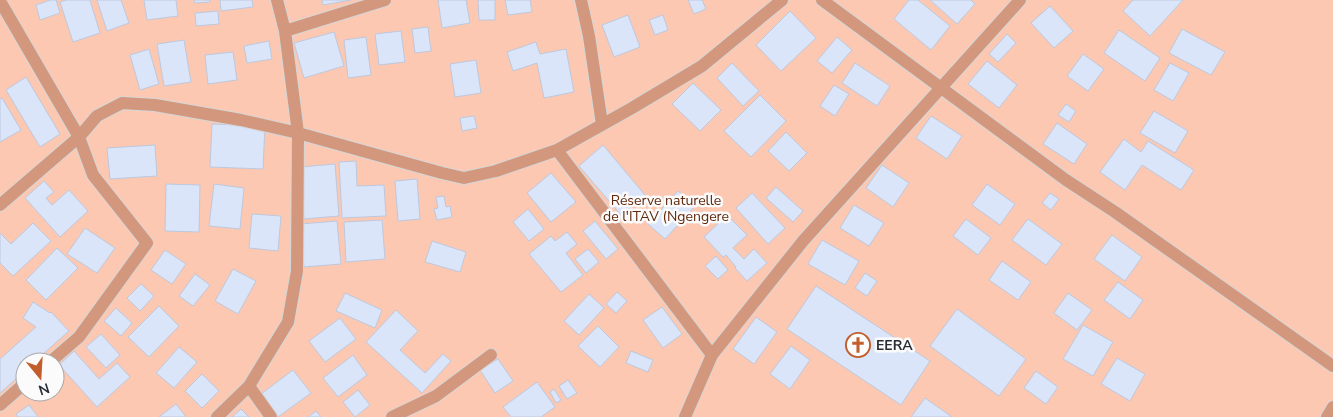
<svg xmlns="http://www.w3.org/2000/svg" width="1333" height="417" font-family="'Nunito Sans',sans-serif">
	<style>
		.green { fill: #fcc8b1; fill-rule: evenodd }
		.building { fill: #dae5fa; stroke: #bec8dd }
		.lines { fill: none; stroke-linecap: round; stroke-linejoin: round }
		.street-casing { stroke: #d5d6d7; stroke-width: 14 }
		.street { stroke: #d3977d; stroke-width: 12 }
		.labels { text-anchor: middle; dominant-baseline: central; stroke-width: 5; stroke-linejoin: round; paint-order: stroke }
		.park-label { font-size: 14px; fill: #60280c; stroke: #fbfbfb }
		.poi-label { font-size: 14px; font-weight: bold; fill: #282c34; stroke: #fbfbfb; text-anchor: start }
	</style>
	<rect width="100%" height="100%" fill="#fbfbfb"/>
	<path class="green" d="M0,0H1333V417H0ZM25,362H55V392H25Z"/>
	<path class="building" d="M50,0H56L60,13L40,20L36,5Z
		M66,0H90L100,33L73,42L60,2Z
		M97,0H121L129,23L107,31Z
		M144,0H176L178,16L147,20Z
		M194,0H210V2L195,3Z
		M220,0H252L253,7L221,11Z
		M322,0H351L323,5Z
		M438,0H466L470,23L442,28Z
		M478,0H495V20H479Z
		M505,0H530L532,12L508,15Z
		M688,0H702L706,9L694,14Z
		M909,0H918L950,26L931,50L894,19Z
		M930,0H971L975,4L957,24Z
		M1133,0H1183L1150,36L1123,11Z
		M1050,6L1073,31L1054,48L1031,23Z
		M218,11L219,24L196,26L195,13Z
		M790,11L816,38L781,71L756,45Z
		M628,15L640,47L614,57L602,25Z
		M663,15L668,30L655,35L649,20Z
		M428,27L431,51L415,53L412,29Z
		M1182,29L1225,52L1211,75L1169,53Z
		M1119,30L1160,58L1145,81L1104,53Z
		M401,31L405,62L379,65L375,34Z
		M334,32L344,66L304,78L294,43Z
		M1007,34L1016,43L998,62L989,54Z
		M366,37L371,75L348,78L344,40Z
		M837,37L852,50L832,73L817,61Z
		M184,40L191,82L164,86L157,44Z
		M269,41L272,59L247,63L244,46Z
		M536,42L540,54L566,49L574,92L544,98L537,63L513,71L507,52Z
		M149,49L159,84L140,90L130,55Z
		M233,52L237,80L208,84L205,55Z
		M1083,54L1104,69L1088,91L1067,76Z
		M476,60L481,93L455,97L450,64Z
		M987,61L1017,85L999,108L968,84Z
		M732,63L759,91L743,106L717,78Z
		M855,63L890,86L877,106L842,83Z
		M1170,63L1189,73L1173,101L1154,90Z
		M26,77L60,134L40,147L6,90Z
		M693,83L721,110L700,131L672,104Z
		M834,85L849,94L835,116L820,106Z
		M760,95L786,121L751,157L724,131Z
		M2,98L21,130L0,142V99Z
		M1066,104L1076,111L1069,122L1058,115Z
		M1154,111L1188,131L1175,153L1140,133Z
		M474,116L477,128L462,131L460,118Z
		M931,116L962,136L947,159L916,138Z
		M1057,123L1087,144L1074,164L1043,144Z
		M212,124L265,126L263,169L210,167Z
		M786,132L807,153L789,171L768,151Z
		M1124,139L1141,152L1148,141L1194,170L1181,190L1142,165L1125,190L1100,172Z
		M155,145L157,176L110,179L107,148Z
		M603,145L645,195L621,215L579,166Z
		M356,161L357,186L384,185L386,216L342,218L339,162Z
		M335,164L339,216L304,219L300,167Z
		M882,165L909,183L893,207L866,188Z
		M551,173L576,202L551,222L527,193Z
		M417,179L420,219L398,221L395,181Z
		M44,181L54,192L46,198L52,205L69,190L88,211L60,237L25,198Z
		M166,184L200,185L199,232L165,231Z
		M214,184L244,188L240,229L209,226Z
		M987,184L1015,204L1000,225L972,205Z
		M776,187L803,211L793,222L766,198Z
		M678,191L695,206L665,239L648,224Z
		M752,193L785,228L768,244L736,208Z
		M1050,193L1059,199L1051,210L1042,203Z
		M444,196L446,207L450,206L452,217L437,220L434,209L438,208L436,197Z
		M854,205L884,223L869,246L840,228Z
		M528,209L544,229L529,241L513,222Z
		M252,214L281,216L278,251L249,248Z
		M727,215L747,235L733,248L744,259L754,249L767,263L747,281L735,268L736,267L726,255L723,257L704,237Z
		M966,219L991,238L978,255L953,236Z
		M1028,219L1062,244L1046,265L1012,240Z
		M382,220L385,259L346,262L344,222Z
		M337,221L341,264L304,267L300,224Z
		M595,221L618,249L606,259L583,231Z
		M33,223L51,241L13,276L0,263V233L11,244Z
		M85,228L115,248L97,273L67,254Z
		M567,232L577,244L566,253L583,275L561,292L529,254L551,236L555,241Z
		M1112,235L1142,257L1125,281L1094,259Z
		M822,240L859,261L845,285L808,264Z
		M432,241L466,252L460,272L425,262Z
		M57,248L78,268L46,300L26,280Z
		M588,249L599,262L586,273L575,259Z
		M165,250L186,264L172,284L151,270Z
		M716,256L728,270L718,279L705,266Z
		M1002,261L1031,282L1018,300L989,280Z
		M233,269L256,281L238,314L215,301Z
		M865,273L877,281L867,296L855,288Z
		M195,274L210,285L193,306L179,296Z
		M1118,282L1143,300L1130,319L1104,300Z
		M141,284L154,296L140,311L127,298Z
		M816,286L930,361L901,405L787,329Z
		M617,292L627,301L616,313L606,304Z
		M345,293L382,310L375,328L336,311Z
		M1068,293L1092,310L1077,330L1054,313Z
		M589,294L604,308L579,335L564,321Z
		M33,302L50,313L51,312L69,331L34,362H25V371L0,393V359L36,327L23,318Z
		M159,306L179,326L149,357L128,337Z
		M662,307L682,334L663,348L643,320Z
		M116,308L132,323L121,336L104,321Z
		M957,309L1026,359L999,396L930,346Z
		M396,310L418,331L400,350L425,373L443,354L451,361L422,393L366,342Z
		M756,317L777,332L754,364L733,349Z
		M340,318L356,339L325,362L309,341Z
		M1083,325L1113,342L1093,376L1063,359Z
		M598,326L619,347L600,367L578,346Z
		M101,334L120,355L106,368L86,347Z
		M791,346L810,360L790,389L770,374Z
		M179,347L197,362L174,388L156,373Z
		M74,351L99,379L117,363L130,377L97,407L59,365Z
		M631,351L653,360L648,372L626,363Z
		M353,355L367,375L338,397L323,378Z
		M1117,358L1145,374L1130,401L1101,384Z
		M498,359L513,381L495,393L480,370Z
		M293,370L311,393L278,417L261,394Z
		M1036,371L1058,387L1046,404L1024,388Z
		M202,374L219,391L202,408L185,391Z
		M568,380L577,393L567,399L559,386Z
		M537,382L555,407L541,417H511L503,407Z
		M554,389L561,400L556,403L550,392Z
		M358,390L370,405L355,417L343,402Z
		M925,398L952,417H911Z
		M176,404L186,417H159Z
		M29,405L38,417H18L16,414Z
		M241,409L249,417H232Z
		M316,411L321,417H308Z"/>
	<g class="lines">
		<defs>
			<path id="street" d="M581,0L589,36L602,124
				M822,0L1066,180L1115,212L1333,366
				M0,1L79,137L93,175L147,243L79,337L50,362
				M285,31L385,0
				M557,150L712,355
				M0,205L79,137L97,116L122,103L155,105L241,120L298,133L442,173L464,178L496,171L557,150L632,108L702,66L782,0
				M249,386L271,417
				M0,405L25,383
				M217,417L249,386L288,322L297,271L298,133L285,31L277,0
				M392,417L436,396L491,355
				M685,417L712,355L803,241L1020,0
				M1327,417L1333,407"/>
		</defs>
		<use href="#street" class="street-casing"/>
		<use href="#street" class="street"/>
	</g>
	<defs>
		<symbol id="church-ring" viewBox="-11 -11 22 22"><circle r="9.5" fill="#fbfbfb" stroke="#c25d2c" stroke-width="1.5"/><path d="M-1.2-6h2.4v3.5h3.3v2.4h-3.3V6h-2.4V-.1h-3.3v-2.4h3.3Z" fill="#c25d2c"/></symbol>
	</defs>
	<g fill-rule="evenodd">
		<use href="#church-ring" x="844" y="331" width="28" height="28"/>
	</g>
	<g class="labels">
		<g class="park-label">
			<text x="666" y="200">Réserve naturelle<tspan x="666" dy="16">de l'ITAV (Ngengere</tspan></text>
		</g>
		<g class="poi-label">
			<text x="876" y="345">EERA</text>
		</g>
	</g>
	<g transform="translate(40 377) rotate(162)"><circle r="24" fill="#fbfbfb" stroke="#a7a8ab"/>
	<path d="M0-4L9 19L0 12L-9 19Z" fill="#c25d2c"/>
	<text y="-8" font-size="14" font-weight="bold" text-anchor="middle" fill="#282c34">N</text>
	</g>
</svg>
